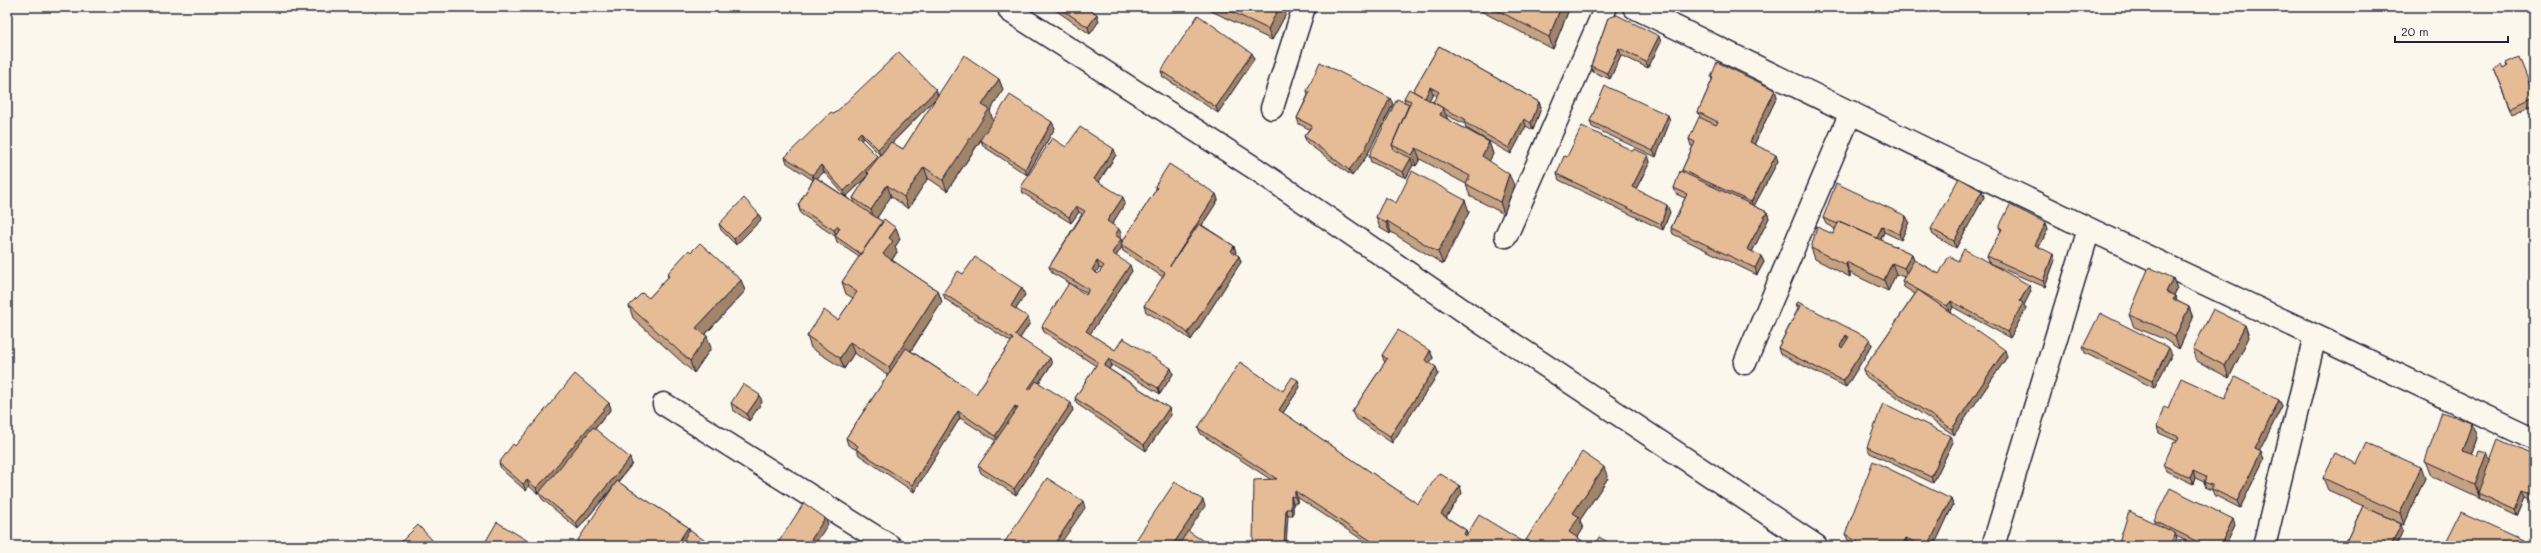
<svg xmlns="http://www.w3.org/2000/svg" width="2541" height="553" font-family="Mali,sans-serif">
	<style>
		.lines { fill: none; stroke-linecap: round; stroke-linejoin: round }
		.street-casing { stroke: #22223b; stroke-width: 25 }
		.street { stroke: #fbf7ec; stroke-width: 22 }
		.wall { fill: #c6a281; stroke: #22223b; fill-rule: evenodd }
		.shaded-wall { fill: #a18469; stroke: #22223b }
		.building { fill: #e6bc96; stroke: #22223b; fill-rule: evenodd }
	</style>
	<rect width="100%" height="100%" fill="#fbf7ec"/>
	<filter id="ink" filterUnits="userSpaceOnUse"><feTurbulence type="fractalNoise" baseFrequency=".025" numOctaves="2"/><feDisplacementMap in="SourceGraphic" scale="8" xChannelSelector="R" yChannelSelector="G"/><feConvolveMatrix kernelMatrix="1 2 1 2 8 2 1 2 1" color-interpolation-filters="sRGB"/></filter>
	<g filter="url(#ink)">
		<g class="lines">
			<defs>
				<path id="street" d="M1634,7L2089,229L2534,439
					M1010,11L1256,169L1477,320L1816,546
					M1272,108L1304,7
					M1506,236L1606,7
					M1745,363L1851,112
					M664,404L890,546
					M1993,546L2089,229
					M2264,546L2315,336"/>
			</defs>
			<use href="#street" class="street-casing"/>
			<use href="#street" class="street"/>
		</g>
		<path class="wall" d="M1051,7H1086L1099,21L1090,34Z
			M1203,7H1279L1286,14L1272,40Z
			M1480,7H1570L1553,49L1481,11Z
			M1608,18L1661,42L1648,68L1621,55L1610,79L1593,72L1591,66Z
			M1439,46L1539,102L1541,108L1533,130L1526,126L1511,154L1466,128L1465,124L1446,115L1447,119L1489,142L1493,154L1489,161L1514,185L1504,214L1470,196L1466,184L1420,159L1416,166L1413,165L1406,178L1371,162L1369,156L1405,103L1404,98L1413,91ZM1433,93L1437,96L1433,102L1429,100Z
			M1254,59L1218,113L1163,77L1161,71Z
			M2506,63L2534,95V105L2513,114L2494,68H2503L2507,66Z
			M1711,77L1775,90L1777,97L1754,145L1778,161L1754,206L1767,212L1769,218L1752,252L1761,256L1764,262L1757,275L1673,234L1671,228L1685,198L1676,194L1674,188L1683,173L1682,170L1693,146H1691L1689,139L1700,117L1698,112L1712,80Z
			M999,79L1003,90L990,111L993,121L1055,128L1027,175L983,146L981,140L947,191L928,178L908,209L891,196L877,218L883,222L896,228L900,239L895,247L897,252L892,260L938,291L942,302L911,351L976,394L1011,342L945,299L943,293L963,274L1025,295L1016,309L1030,323L1020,338L1052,364L1039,383L1073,410L1016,495L981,473L978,466L996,441L960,418L914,492L859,455L857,450L848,445L846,438L888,375L854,353L844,369L811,348L807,336L838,320L853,298L846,294L842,282L859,257L837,242L835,236L801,214L798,205L813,180L787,163L785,157L834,114L936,90L938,96ZM937,97L903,149L892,143ZM863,138L880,155L878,158L861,141ZM824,172L846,197L867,177L853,198L855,203L817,178Z
			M1307,91L1393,104L1366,157L1352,176L1307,143L1304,136L1309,129L1299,124L1297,118L1308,95Z
			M1668,115L1670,121L1656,157L1592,127L1590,121Z
			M1066,147L1116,155L1099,182L1125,203L1112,224L1122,235L1119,238L1122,242L1156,190L1155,186L1216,194L1218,200L1202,225L1234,246L1236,252L1235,254L1239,256L1241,262L1191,340L1173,327L1146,312L1144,306L1163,277L1123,251L1122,247L1116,256L1132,271L1090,334L1115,350L1171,368L1173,374L1160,394L1112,365L1109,369L1169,408L1171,415L1146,451L1077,404L1075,398L1096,366L1044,332L1042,326L1086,295L1087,293L1052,273L1049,267L1082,214L1079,212L1071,223L1023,193L1021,187ZM1099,268L1102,269L1098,274L1096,272Z
			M1633,151L1648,155L1650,162L1636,189L1670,212L1663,230L1559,180L1557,174L1567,157Z
			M1982,191L1984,197L1956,248L1933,235L1931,229Z
			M1465,200L1469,212L1443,264L1391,232L1390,234L1380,228L1376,217L1396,203Z
			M759,214L761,220L736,245L721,230L719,224Z
			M1906,216L1909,222L1901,240L1884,232L1881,240L1912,254L1914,260L1939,274L1958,261L2031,291L2024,305L2026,309L2010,338L1953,307L1950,313L2007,357L1954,435L1865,376L1863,370L1915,294L1904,287L1902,281L1904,277L1896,274L1888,291L1850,273V277L1815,259L1811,248L1833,234L1835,229L1826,224L1823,218Z
			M2046,223L2048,229L2039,247L2055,260L2045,287L1989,263L1987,256L2001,231L1999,227Z
			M691,252L741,280L745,291L705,335L711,348L694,373L633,318L629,306L649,298L668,277L667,274Z
			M2173,278L2177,289L2174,295L2175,296L2177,301L2189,307L2193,318L2179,349L2164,339L2134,327L2129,315Z
			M1796,304L1870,339L1872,345L1846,387L1780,354L1778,348L1798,309Z
			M2245,325L2249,337L2229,378L2197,361L2193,349Z
			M2083,347L2172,354L2154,388L2085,353Z
			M1430,351L1433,358L1429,363L1436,367L1438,374L1392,443L1355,418L1352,412L1385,362L1384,361L1382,355Z
			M1300,387L1283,413L1418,504L1462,493L1446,517L1466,530L1467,533L1527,544L1526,540L1608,478L1580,520L1583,529L1578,537L1586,546H1372L1297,497V503H1293V515H1288L1270,479L1201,434L1198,428L1283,391Z
			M2225,398L2279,400L2282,406L2259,451L2261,452L2264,459L2240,508L2214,495L2212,490L2206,488L2204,482L2195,478L2193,484L2166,471L2163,465L2177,441L2159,433L2157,427L2168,408Z
			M762,402L749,421L733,410L731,403Z
			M609,403L611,409L595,429L632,464L618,482L688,527L690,531L611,490L578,529L542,499L539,493L538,494L529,486L526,491L501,469L499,463L515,446Z
			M2477,438L2471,455L2477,456L2487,452L2490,460L2534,456V501L2525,497L2517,516L2431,476L2425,461Z
			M1953,442L1933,483L1870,453L1867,447Z
			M2357,464L2425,478L2404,525L2363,506L2403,530L2396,546H2344L2363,506L2328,490L2323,478Z
			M1951,499L1953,505L1934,546H1912L1908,544L1907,546H1857L1848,540L1845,534Z
			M2154,520L2235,525L2225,546H2196L2176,536L2177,539L2155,523Z
			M2447,540L2526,546H2449Z"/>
		<path class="shaded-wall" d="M1279,7H1283L1286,14L1272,40L1268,29Z
			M1561,7H1570L1553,49L1549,37Z
			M1097,14L1099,21L1090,34L1088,27Z
			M1659,36L1661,42L1648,68L1646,62Z
			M1619,48L1621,55L1610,79L1607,73Z
			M1252,53L1254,59L1218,113L1216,107Z
			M999,79L1003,90L990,111L993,121L947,191L943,180L982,105Z
			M1430,87L1433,93L1426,107L1423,101Z
			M936,90L938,96L880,155L878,149Z
			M1775,90L1777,97L1752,149L1750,142Z
			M1390,98L1393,104L1366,157L1352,176L1349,170Z
			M1539,102L1541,108L1533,130L1531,123Z
			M1443,108L1448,120L1440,115Z
			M1668,115L1670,121L1656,157L1653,151Z
			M1524,119L1526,126L1511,154L1509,148Z
			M1052,122L1055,128L1027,175L1025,169Z
			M861,132L863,138L859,143L857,136Z
			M1489,142L1493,154L1486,168L1482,156Z
			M1416,148L1420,159L1416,166L1412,155Z
			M1114,149L1116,155L1096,185L1094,179Z
			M1648,155L1650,162L1634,193L1632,187Z
			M1776,155L1778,161L1753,208L1751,202Z
			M878,157L880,163L869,173L867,172L868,175L846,197L844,191Z
			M1411,158L1413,165L1406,178L1403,172Z
			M821,165L824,172L814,181L812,175Z
			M924,167L928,178L908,209L904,197Z
			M1509,174L1514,185L1504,214L1500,202Z
			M887,185L891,196L875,221L871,210Z
			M1982,191L1984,197L1956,248L1954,241Z
			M1216,194L1218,200L1172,272L1170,266Z
			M1123,197L1125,203L1110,228L1107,221Z
			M1465,200L1469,212L1443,264L1438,252Z
			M1667,205L1670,212L1663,230L1661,224Z
			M1076,206L1079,212L1071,223L1069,217Z
			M1767,212L1769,218L1750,256L1747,249Z
			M759,214L761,220L736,245L734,239Z
			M1906,216L1909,222L1901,240L1899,234Z
			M1387,221L1391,232L1390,234L1386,223Z
			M2046,223L2048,229L2037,251L2035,245Z
			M838,226L840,232L837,237L834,230Z
			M1882,226L1884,232L1877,248L1875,241Z
			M896,228L900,239L895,247L897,252L888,266L883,254L889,238Z
			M1119,229L1122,235L1117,242L1115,235Z
			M1121,239L1123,245L1121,244L1122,247L1114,259L1112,253Z
			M1234,246L1236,252L1233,257L1231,251Z
			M1912,254L1916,265L1909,279L1904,268Z
			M2053,254L2055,260L2045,287L2043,281Z
			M1239,256L1241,262L1191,340L1188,333Z
			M1761,256L1764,262L1757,275L1755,268Z
			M1097,261L1099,268L1094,276L1092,270Z
			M1846,262L1850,273V277L1846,265Z
			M1892,263L1896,274L1888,291L1884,280Z
			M1130,265L1132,271L1088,337L1086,331Z
			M2173,278L2177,289L2170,303L2166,292Z
			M741,280L745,291L701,339L696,328Z
			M2029,285L2031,291L2024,305L2026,309L2010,338L2007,332L2020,301Z
			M1022,288L1025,295L1014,312L1011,306Z
			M938,291L942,302L893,378L889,367Z
			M2175,296L2179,307L2173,299Z
			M1951,301L1953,307L1950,313L1947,306Z
			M2189,307L2193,318L2179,349L2175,337Z
			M1028,317L1030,323L1018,341L1015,335Z
			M2245,325L2249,337L2229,378L2225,366Z
			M1846,335L1848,342L1842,352L1840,346Z
			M707,336L711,348L694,373L690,361Z
			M1870,339L1872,345L1846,387L1843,381Z
			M850,342L854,353L844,369L840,358Z
			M2169,348L2172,354L2154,388L2152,381Z
			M2005,350L2007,357L1954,435L1952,429Z
			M1430,351L1433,358L1427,367L1425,360Z
			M1050,358L1052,364L1030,395L1028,389Z
			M1109,359L1112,365L1106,372L1104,366Z
			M1436,367L1438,374L1392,443L1390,436Z
			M1171,368L1173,374L1160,394L1158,388Z
			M1298,380L1300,387L1281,416L1279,410Z
			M760,395L762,402L749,421L747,414Z
			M2279,400L2282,406L2257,456L2255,449Z
			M609,403L611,409L550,483L538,494L536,488Z
			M1071,403L1073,410L1016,495L1014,489Z
			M1015,406L1017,413L998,442L995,436Z
			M1169,408L1171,415L1146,451L1144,445Z
			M958,411L960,418L914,492L912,485Z
			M2472,423L2477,438L2467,466L2462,451Z
			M1950,436L1953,442L1933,483L1931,477Z
			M2261,452L2264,459L2240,508L2237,501Z
			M2487,452L2493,467L2478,493L2480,499L2475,484Z
			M630,458L632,464L578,529L576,523Z
			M1604,467L1608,478L1580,520L1583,529L1574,543L1569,532L1573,513Z
			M2421,467L2425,478L2404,525L2400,513Z
			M2193,471L2195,478L2193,484L2190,478Z
			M527,480L529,486L526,491L523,484Z
			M1460,486L1462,493L1444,520L1441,514Z
			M1295,491L1297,497V503L1295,497Z
			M2522,491L2525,497L2517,516L2515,510Z
			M1291,496L1293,503V515L1291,509Z
			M1951,499L1953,505L1934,546H1928Z
			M1203,500L1205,506L1179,546H1172Z
			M1083,501L1085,508L1059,546H1053Z
			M1286,509L1288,515L1286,546H1284Z
			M825,518L828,524L814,546H807Z
			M2233,519L2235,525L2225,546H2220Z
			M2401,524L2403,530L2396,546H2391Z
			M688,527L691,534L682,546H676Z
			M1466,530L1468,536L1466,540L1464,534Z
			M2175,533L2177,539L2174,546H2169Z
			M1906,538L1908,544L1907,546H1902Z
			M2523,540L2526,546H2521Z
			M1584,542L1586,546H1581Z"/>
		<path class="building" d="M1058,7H1086L1097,14L1088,27Z
			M1222,7H1279L1268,29Z
			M1491,7H1561L1549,37Z
			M1198,15L1252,53L1216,107L1161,71Z
			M1617,15L1659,36L1646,62L1619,48L1607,73L1591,66L1608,18Z
			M1439,46L1539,102L1531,123L1524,119L1509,148L1464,122L1465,119L1443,108L1433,102L1439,92L1430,87L1425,98L1413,91Z
			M899,52L936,90L878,149L861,132L857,136L878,157L844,191L821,165L812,175L785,157L831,112L834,114Z
			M964,55L999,79L982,105L989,109L943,180L924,167L904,197L887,185L871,210L853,198L869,173L867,172L891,142L903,149Z
			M2519,57L2534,95V97L2511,108L2494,68L2501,64L2503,68L2508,65L2506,63Z
			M1320,62L1390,98L1364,151L1349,170L1304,136L1312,126L1297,118L1310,92L1307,91Z
			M1717,62L1775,90L1750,142L1776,155L1751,202L1682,170L1695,142L1689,139L1699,117L1716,125L1718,122L1698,112L1713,78L1711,77Z
			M1605,86L1668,115L1653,151L1590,121Z
			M1409,89L1443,108L1440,115L1489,142L1482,156L1509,174L1500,202L1466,184L1470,176L1416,148L1412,155L1392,145L1411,101L1404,98Z
			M1010,95L1052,122L1025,169L980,140Z
			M1397,99L1409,104L1392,145L1394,150L1411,158L1403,172L1369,156Z
			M1582,126L1633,151L1634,149L1648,155L1632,187L1667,205L1661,224L1557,174L1564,156L1567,157Z
			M1080,127L1114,149L1094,179L1123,197L1107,221L1119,229L1115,235L1121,239L1112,253L1130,265L1086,331L1115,350L1123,338L1171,368L1158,388L1109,359L1104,366L1169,408L1144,445L1075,398L1098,362L1042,326L1069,283L1086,295L1089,289L1049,267L1085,211L1076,206L1069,217L1021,187L1052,138L1066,147ZM1097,261L1104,266L1098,274L1092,270Z
			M1169,164L1216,194L1170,266L1199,224L1234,246L1231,251L1239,256L1188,333L1171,320L1144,306L1165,273L1121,244L1157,188L1155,186Z
			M1412,171L1465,200L1438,252L1387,221L1386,223L1376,217L1385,197L1396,203Z
			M1680,171L1767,212L1747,249L1761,256L1755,268L1671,228L1687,194L1674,188Z
			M815,177L883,222L861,254L835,236L840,228L838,226L834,230L799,208L800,206L798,205Z
			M1959,178L1982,191L1954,241L1931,229Z
			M1836,183L1906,216L1899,234L1882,226L1877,238L1839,221L1838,224L1823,218Z
			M744,198L759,214L734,239L719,224Z
			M2010,205L2046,223L2035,245L2053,254L2043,281L1987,256L2002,229L1999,227Z
			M884,219L896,228L889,238L893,241L883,254L938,291L889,367L850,342L840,358L807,336L824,310L838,320L857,292L842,282Z
			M1839,221L1912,254L1904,268L1892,263L1884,280L1846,262V265L1811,248L1817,227L1833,234Z
			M700,243L741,280L696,328L707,336L690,361L629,306L642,293L649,298L669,276L667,274L689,250L691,252Z
			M1964,249L2029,285L2020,301L2023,303L2007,332L1951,301L1947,306L1902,281L1914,260L1939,274L1949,256L1958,261Z
			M975,257L1022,288L1011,306L1028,317L1015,335L1050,358L1028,389L1030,390L1036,381L1071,403L1014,489L978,466L1018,408L1015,406L995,436L958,411L912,485L856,449L858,446L846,438L906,348L976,394L1013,339L943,293L958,271L963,274Z
			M2149,267L2173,278L2166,292L2175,296L2173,299L2189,307L2175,337L2159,327L2129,315Z
			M1918,290L2005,350L1952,429L1863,370Z
			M1798,302L1870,339L1843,381L1778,348L1800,306L1796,304ZM1846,335L1849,337L1842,348L1840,346Z
			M2213,309L2245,325L2225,366L2193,349Z
			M2100,313L2169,348L2152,381L2083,347Z
			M1398,330L1430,351L1425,360L1436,367L1390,436L1352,412L1387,359L1382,355Z
			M1240,362L1283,391L1292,377L1298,380L1279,410L1418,504L1439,473L1460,486L1441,514L1466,530L1464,534L1466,536L1479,515L1527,544V546H1399L1394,543L1393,546H1379L1295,491V497L1291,496V509H1286L1284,546H1253L1254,480L1277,479L1198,428Z
			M575,374L609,403L548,476L536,488L527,480L523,484L499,463L513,444L515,446Z
			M2235,377L2279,400L2255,449L2261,452L2237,501L2212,489V485L2204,482L2206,477L2193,471L2190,478L2163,465L2174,442L2176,443L2179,437L2157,427L2164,406L2168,408L2181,378L2225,398Z
			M743,384L760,395L747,414L731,403Z
			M1883,403L1950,436L1931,477L1867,447Z
			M2442,412L2472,423L2462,451L2477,456L2479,450L2487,452L2475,484L2425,461Z
			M593,427L630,458L576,523L539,493Z
			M2498,439L2534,456V495L2522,491L2515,510L2478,493Z
			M2367,443L2421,467L2400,513L2323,478L2335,453L2357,464Z
			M1582,452L1604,467L1573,513L1579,517L1569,532L1584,542L1581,546H1532L1533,545L1526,540Z
			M1873,461L1951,499L1928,546H1923L1906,538L1902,546H1864L1845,534Z
			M1047,478L1083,501L1053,546H1002Z
			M617,481L688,527L676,546H574Z
			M1175,482L1203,500L1172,546H1132Z
			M2170,488L2233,519L2220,546H2206L2154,520Z
			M804,503L825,518L807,546H776Z
			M2363,506L2401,524L2391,546H2344Z
			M2129,511L2175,533L2169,546H2118Z
			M2461,512L2523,540L2521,546H2460L2447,540Z
			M497,522L536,546H483Z
			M418,525L438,546H397Z
			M689,530L713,546H680Z
			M1188,531L1211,546H1178Z
			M1599,537L1615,546H1594Z"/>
	</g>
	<rect width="2541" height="553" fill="none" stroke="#fbf7ec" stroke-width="24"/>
	<rect x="12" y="12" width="2517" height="529" fill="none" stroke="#22223b" stroke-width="1.5" filter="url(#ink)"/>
	<path d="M2395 36v6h113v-6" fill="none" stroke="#22223b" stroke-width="2"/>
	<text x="2401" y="36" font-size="12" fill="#22223b" stroke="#fbf7ec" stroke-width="3" paint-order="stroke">20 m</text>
</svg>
